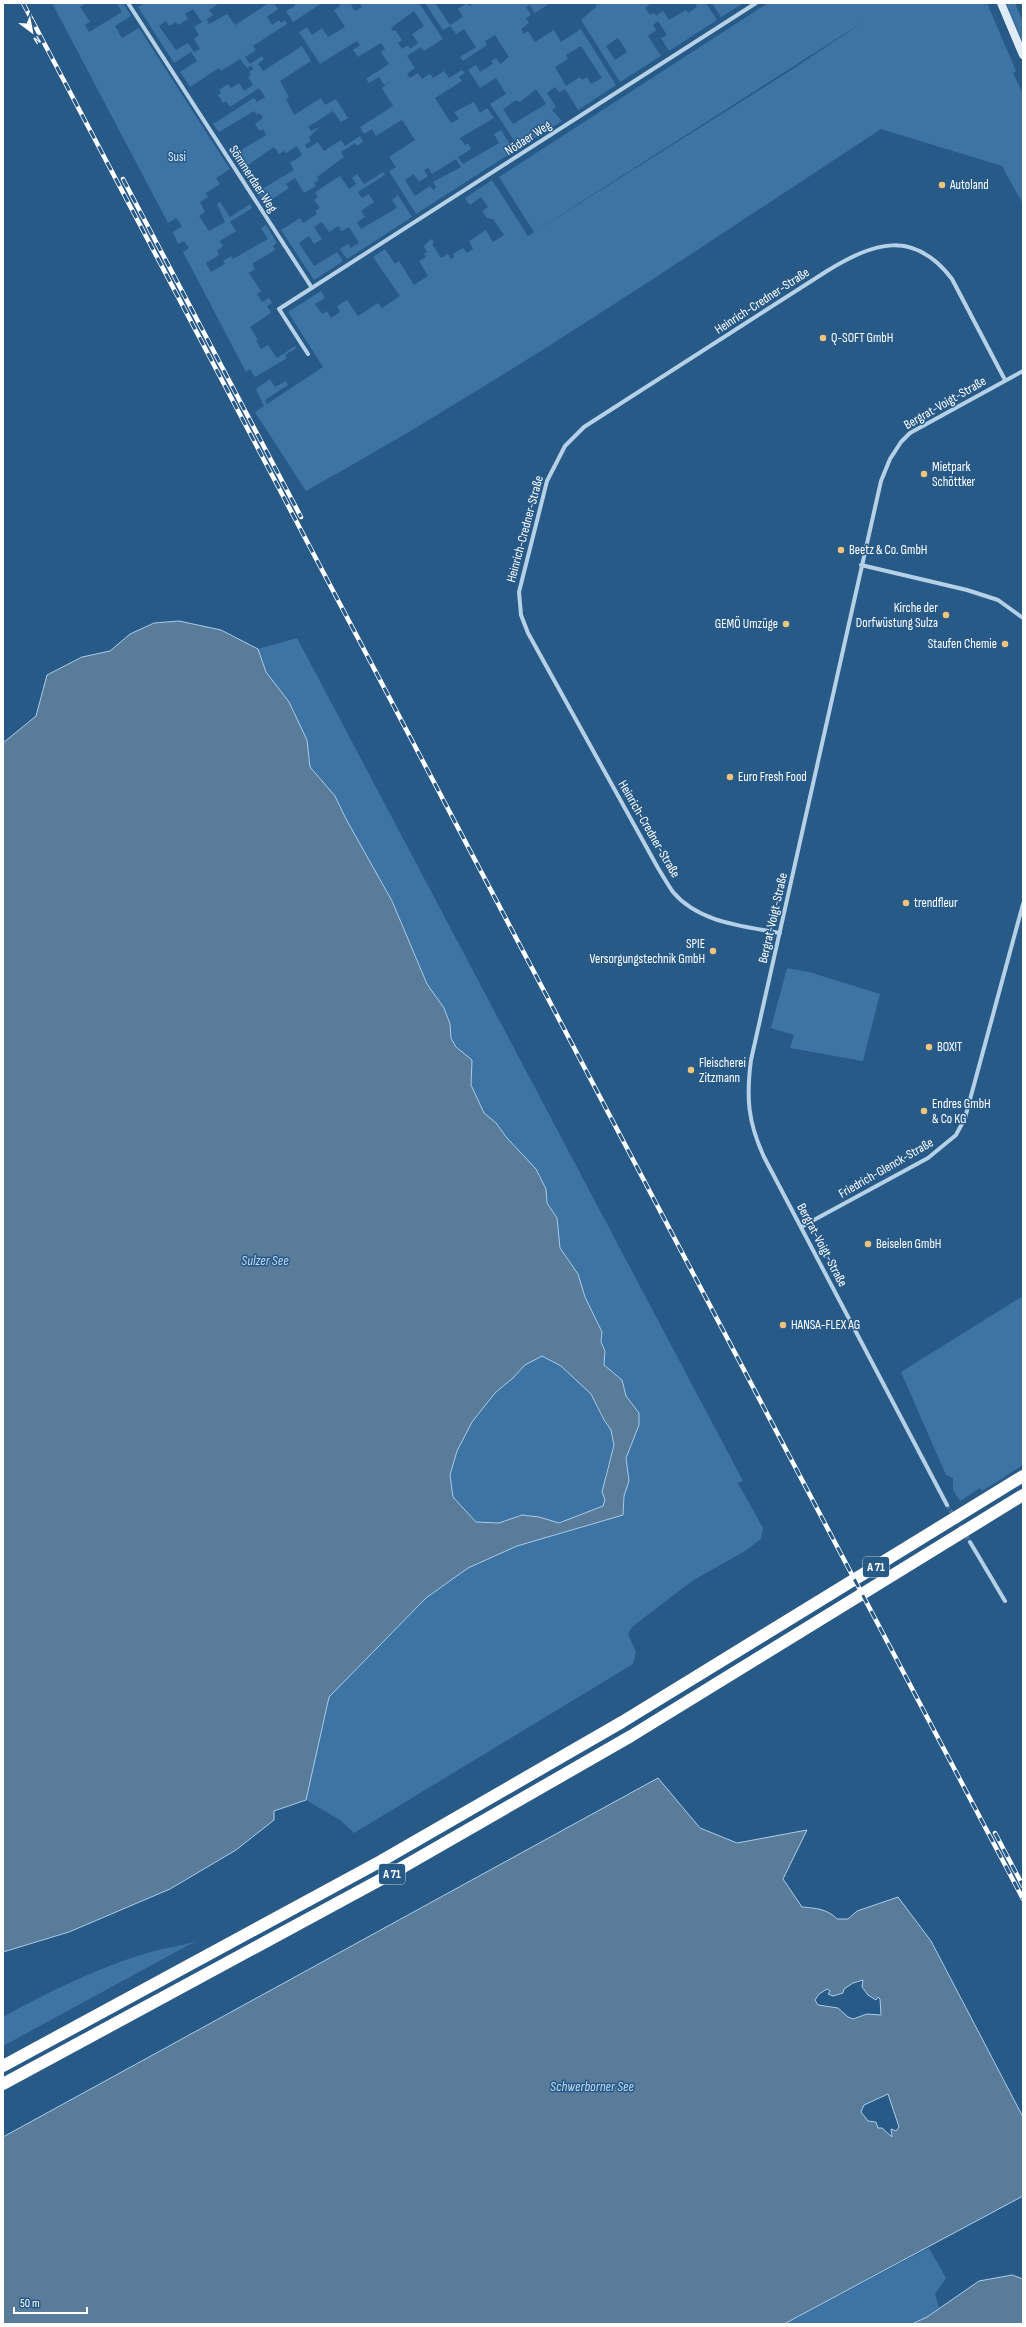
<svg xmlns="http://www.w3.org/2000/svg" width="1026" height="2327" font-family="'Sofia Sans Condensed',sans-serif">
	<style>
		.green { fill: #3d74a4; fill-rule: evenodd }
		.water { fill: #5a7c9b; stroke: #a9cce8; fill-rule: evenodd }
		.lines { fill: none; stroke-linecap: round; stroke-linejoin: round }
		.minor-tunnel { stroke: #48739a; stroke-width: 4; stroke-dasharray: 4 2; stroke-linecap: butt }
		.minor { stroke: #b5d1e8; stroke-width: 4 }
		.secondary { stroke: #dfecf7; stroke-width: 8 }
		.motorway { stroke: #fff; stroke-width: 12 }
		.rail-casing { stroke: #fff; stroke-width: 4.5 }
		.rail { stroke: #285a88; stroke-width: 3; stroke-dasharray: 9; stroke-linecap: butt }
		.poi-dot { fill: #f0c47b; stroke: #285a88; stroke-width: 1.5 }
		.labels { text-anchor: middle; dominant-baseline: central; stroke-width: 3; stroke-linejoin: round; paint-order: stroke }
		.shield { fill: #285a88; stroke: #becedb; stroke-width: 1 }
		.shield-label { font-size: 12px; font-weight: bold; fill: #fff }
		.street-label { font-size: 13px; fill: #fff; stroke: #285a88 }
		.park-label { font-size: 13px; fill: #d8e9f7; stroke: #285a88 }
		.poi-label { font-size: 13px; fill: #fff; stroke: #285a88; text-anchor: start }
		.water-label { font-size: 14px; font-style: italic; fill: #c0daf0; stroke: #285a88 }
	</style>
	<rect width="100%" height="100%" fill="#285a88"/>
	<path class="green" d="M52,3H87L80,7L90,22L85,25L89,32L122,12L117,3H123L131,16L115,26L122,38L139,28L230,169L216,178L220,184L206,193L208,197L200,202L205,212L199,216L209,231L225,222L217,204L220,202L230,217L250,204L252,208L230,222L236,231L220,241L223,246L217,251L219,255L206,263L211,272L225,264L223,261L231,256L233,259L268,239L261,228L266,225L277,243L273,246L275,250L252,264L255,269L249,273L261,291L257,294L262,302L269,298L272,303L267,306L271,313L250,327L258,340L256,341L261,349L268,345L277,358L295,346L296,348L285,355L287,358L255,377L250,369L246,372L183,252L189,248L184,241L178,244L173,232L182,226L176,218L168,223Z
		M144,3H220L209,10L213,15L207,19L209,24L227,14L235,25L269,3H274L278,9L267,17L272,25L279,20L281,23L285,20L287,24L253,46L256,50L245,57L250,64L262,56L264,59L258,64L263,71L302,46L311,61L280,81L289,97L286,99L294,115L321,98L325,105L336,99L348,118L341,122L333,111L308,127L311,131L319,127L309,137L311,141L305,145L307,149L318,142L324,151L341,140L345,146L360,136L363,142L357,146L355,143L341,152L344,157L317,177L319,180L314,183L316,186L304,193L295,178L286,184L289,188L265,204L257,192L294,170L290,163L302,155L297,146L286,153L284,151L279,154L274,147L242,169L233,155L266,135L263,129L260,131L255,124L263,118L260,113L257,115L254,111L219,132L213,124L254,98L257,102L265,97L259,88L230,107L226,101L223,103L218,95L221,93L219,90L228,84L231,88L239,83L244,91L253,85L248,77L251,75L249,72L254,69L251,66L247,68L240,59L221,71L219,68L190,87L180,72L197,61L191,52L174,63L138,7ZM193,9L202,22L194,27L199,35L194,39L200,49L194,52L188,43L176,50L159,26L166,21L169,26L176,22L178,25L188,19L185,14Z
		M294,3H322L293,22L286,11L295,6Z
		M339,3H350L355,11L362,7L359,3H419L443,39L424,51L421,47L407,56L415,68L407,74L410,78L418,73L422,79L430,74L433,78L444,71L449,78L462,70L465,73L459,77L462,81L435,98L451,123L459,119L454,112L474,102L480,113L487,108L494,118L460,138L465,145L468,143L471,149L458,157L463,164L499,143L494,134L501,130L514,151L416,214L389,171L396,167L389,157L415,140L402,120L376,136L372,129L364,134L360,127L393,106L382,88L392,80L384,85L379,77L369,83L366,79L389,64L381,52L385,49L381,43L358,57L353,50L360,45L357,41L320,64L299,32L307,27L312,35L322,28L328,37L345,27L334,10L340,6ZM414,11L424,26L412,34L418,43L410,49L408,45L402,49L398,43L402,40L395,30L393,31L391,28ZM456,159L461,167L433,182L436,187L433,190L430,186L415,196L405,180L414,174L419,182L428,176L424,170L428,168L432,174Z
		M425,3H435L450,25L463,17L458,9L467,3L469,6L475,3H550L535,13L530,5L526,7L531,15L526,18L529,23L521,29L524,34L528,31L535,42L554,30L561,42L581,29L616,85L578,110L565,89L559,92L555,87L547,93L556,107L552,110L562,121L519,148L490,104L506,94L496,78L480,88L468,70L476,65L480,72L493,64L491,61L496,58L500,64L509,57L495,35L485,41L487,45L463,61L460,57L476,47L464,29L456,34L450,26L443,30ZM581,46L602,78L591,84L587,77L582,80L580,77L566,86L555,67L568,59L566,55ZM536,89L546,104L513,124L503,109L516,100L520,102Z
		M595,3H652L645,8L650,15L654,13L656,16L663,11L669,20L686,10L688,13L697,7L695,3H706L717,20L669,51L661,38L667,35L658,21L653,25L656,30L648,36L661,56L620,82L581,20L597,6ZM618,38L627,52L615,60L606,46Z
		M712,3H744L721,17Z
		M768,3H987L1016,71L1013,73L1023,94V204L1002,166L881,129C692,253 504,381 306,491L255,412L264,406L256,389L270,379L275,387L286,381L288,385L265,400L267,404L323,367L288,312L321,291L325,298L315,304L322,314L327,311L331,318L340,312L337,306L347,300L358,316L378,303L382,308L400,296L373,257L385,249L395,264L399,261L414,285L428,276L419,261L426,257L424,254L427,252L424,246L431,239L434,242L432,244L441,258L448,254L451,259L454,257L453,254L463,248L467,253L473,249L469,241L486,230L493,242L504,235L493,219L487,218L482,211L488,207L481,197L470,205L465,198L492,180L528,236L796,67L866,20L534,232L499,177Z
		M1006,3H1015L1023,22V43Z
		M383,172L385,175L358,192L362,198L369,194L374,202L361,211L365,217L357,222L361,229L397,208L392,200L398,195L412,217L347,259L340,249L348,244L351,248L359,243L349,227L342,231L338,226L329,232L322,222L314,227L322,239L314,244L309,236L299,243L314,266L337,252L343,261L314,280L281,230L300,218L303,223L317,214L315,211L320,208L314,200L318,197L315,192L340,176L349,189L356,184L352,178L357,174L364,184Z
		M297,638L743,1481L738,1483L763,1528L761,1539L745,1551L692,1581L632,1627L628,1634L636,1652L633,1664L354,1833L340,1820L306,1800L329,1697L426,1598L468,1568L517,1546L623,1515L624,1496L629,1481L626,1458L639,1425V1413L626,1396L622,1380L604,1365L605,1351L601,1342L602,1332L585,1297L578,1274L560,1248L557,1218L547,1203L546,1189L496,1123L484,1113L471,1085L472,1060L456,1047L451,1038L450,1024L444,1008L427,984L392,901L346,819L335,796L310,767L307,740L289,702L266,672L258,649Z
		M787,968L809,972L880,994L863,1061L790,1048L794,1035L771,1028Z
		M1023,1296V1465L982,1491L980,1488L960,1501L953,1490V1478L946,1475L901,1372Z
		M542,1356L561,1366L591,1394L603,1420L611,1430L614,1445L605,1476L606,1500L603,1506L559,1523L539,1517L522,1515L499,1523L476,1522L453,1497L450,1475L457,1451L472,1421L495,1393L513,1378L525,1365Z
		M196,1941L3,2046V2017C46,1993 93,1970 140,1955C158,1949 178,1947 196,1941Z
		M929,2248L946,2278L935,2294L939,2308L927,2317L912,2324H784Z"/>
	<path class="water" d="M179,621L221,630L258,649L266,672L289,702L307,740L310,767L335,796L346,819L392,901L427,984L444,1008L450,1024L451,1038L456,1047L472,1060L471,1085L484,1113L496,1123L507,1138L536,1169L546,1189L547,1203L557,1218L560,1248L578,1274L585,1297L602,1332L601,1342L605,1351L604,1365L622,1380L626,1396L639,1413V1425L626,1458L629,1481L624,1496L623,1515L517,1546L468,1568L426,1598L329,1697L306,1800L274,1811V1820L236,1850L170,1889L69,1932L3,1952V743L36,716L47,675L82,657L110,651L130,634L154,623ZM542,1356L561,1366L591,1394L604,1420L611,1430L614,1445L602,1492L605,1500L603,1506L559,1523L539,1517L522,1515L499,1523L476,1522L453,1497L450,1475L457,1451L472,1422L495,1393L513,1378L525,1365Z
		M658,1778L700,1828L737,1843L807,1830L783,1879L802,1907C815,1908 828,1909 837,1919H848L857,1911L898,1897L931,1941L1023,2117V2196L784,2324H3V2137ZM863,1980L862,1987L868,1995L876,2000L878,1997L880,1999L881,2015L867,2014L853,2019L848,2017L838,2008L818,2005L815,2000L819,1994L827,1989L830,1991L828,1994L833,1996L843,1993L844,1989L853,1983ZM888,2094L899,2127L896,2131L891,2129L892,2137L882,2128H878L876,2122L868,2121L861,2112L864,2105Z
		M1012,2275L1023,2279V2324H912L927,2317L979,2281Z"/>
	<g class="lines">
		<path class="minor-tunnel" d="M947,1505L970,1542"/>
		<path class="minor" d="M128,3L312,288
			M308,354L279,309L756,3
			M861,565L967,590L998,600L1023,618
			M780,933C744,926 699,923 673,892C668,885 663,876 658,868L528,633L521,615L519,592L547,481L565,446L584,427L827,271C873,243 913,228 952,279L1005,380
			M801,1227L928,1158L956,1135L965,1118L1023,904
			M947,1505L764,1157C748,1122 746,1098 751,1060L881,481L890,459L901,442L910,433L1023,371
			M970,1542L1005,1601"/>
		<path class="secondary" d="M1001,3L1023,55"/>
		<path class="motorway" d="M3,2066L381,1861L622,1722L1023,1476
			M3,2084L389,1875L631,1736L1023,1495"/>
		<defs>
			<path id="rail" d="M23,3L1023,1899
				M123,179L301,517
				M995,1833L1023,1886"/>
		</defs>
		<use href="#rail" class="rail-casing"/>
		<use href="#rail" class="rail"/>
	</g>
	<g class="poi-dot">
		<circle cx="942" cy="185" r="4"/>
		<circle cx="823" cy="338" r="4"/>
		<circle cx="924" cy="474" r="4"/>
		<circle cx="841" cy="550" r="4"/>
		<circle cx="946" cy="615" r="4"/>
		<circle cx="786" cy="624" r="4"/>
		<circle cx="1005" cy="644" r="4"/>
		<circle cx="730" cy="777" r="4"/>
		<circle cx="906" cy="903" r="4"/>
		<circle cx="713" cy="951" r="4"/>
		<circle cx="929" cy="1047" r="4"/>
		<circle cx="691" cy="1070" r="4"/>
		<circle cx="924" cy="1111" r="4"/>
		<circle cx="868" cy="1244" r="4"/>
		<circle cx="783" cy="1325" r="4"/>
	</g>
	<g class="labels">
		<g class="shield">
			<rect x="863" y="1557" width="26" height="20" rx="3"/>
			<rect x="379" y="1864" width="26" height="20" rx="3"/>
		</g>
		<g class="shield-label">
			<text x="876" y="1567">A 71</text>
			<text x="392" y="1874">A 71</text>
		</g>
		<g class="street-label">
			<text transform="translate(528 138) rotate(-33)">Nödaer Weg</text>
			<text transform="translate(253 179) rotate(57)">Sömmerdaer Weg</text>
			<text transform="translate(762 301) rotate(-33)">Heinrich-Credner-Straße</text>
			<text transform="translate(945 403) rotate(-30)">Bergrat-Voigt-Straße</text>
			<text transform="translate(525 529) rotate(-75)">Heinrich-Credner-Straße</text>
			<text transform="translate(649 829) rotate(60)">Heinrich-Credner-Straße</text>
			<text transform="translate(773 918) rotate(-77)">Bergrat-Voigt-Straße</text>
			<text transform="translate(886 1168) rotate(-30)">Friedrich-Glenck-Straße</text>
			<text transform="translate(822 1245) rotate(62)">Bergrat-Voigt-Straße</text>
		</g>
		<g class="park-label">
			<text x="177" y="157">Susi</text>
		</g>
		<g class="poi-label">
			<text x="950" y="185">Autoland</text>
			<text x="831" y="338">Q-SOFT GmbH</text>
			<text x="932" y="467">Mietpark<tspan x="932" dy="15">Schöttker</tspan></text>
			<text x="849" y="550">Beetz &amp; Co. GmbH</text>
			<text x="938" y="608" text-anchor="end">Kirche der<tspan x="938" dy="15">Dorfwüstung Sulza</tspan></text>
			<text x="778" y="624" text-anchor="end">GEMÖ Umzüge</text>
			<text x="997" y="644" text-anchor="end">Staufen Chemie</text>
			<text x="738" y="777">Euro Fresh Food</text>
			<text x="914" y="903">trendfleur</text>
			<text x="705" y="944" text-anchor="end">SPIE<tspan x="705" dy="15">Versorgungstechnik GmbH</tspan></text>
			<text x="937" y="1047">BOX!T</text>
			<text x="699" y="1063">Fleischerei<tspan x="699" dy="15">Zitzmann</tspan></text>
			<text x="932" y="1104">Endres GmbH<tspan x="932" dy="15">&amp; Co KG</tspan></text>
			<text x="876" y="1244">Beiselen GmbH</text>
			<text x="791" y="1325">HANSA-FLEX AG</text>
		</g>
		<g class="water-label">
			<text x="265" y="1260">Sulzer See</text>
			<text x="592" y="2086">Schwerborner See</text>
		</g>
	</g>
	<rect width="1026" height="2327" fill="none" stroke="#ffffff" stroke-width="8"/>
	<g transform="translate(32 32) rotate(148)" stroke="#285a88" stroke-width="3" paint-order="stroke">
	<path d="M0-3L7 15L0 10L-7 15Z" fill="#ffffff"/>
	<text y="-6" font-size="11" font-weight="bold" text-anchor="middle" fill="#ffffff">N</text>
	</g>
	<path d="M14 2307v6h73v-6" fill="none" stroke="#ffffff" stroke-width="2"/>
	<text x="20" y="2307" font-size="12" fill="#ffffff" stroke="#285a88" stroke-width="3" paint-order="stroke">50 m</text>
</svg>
